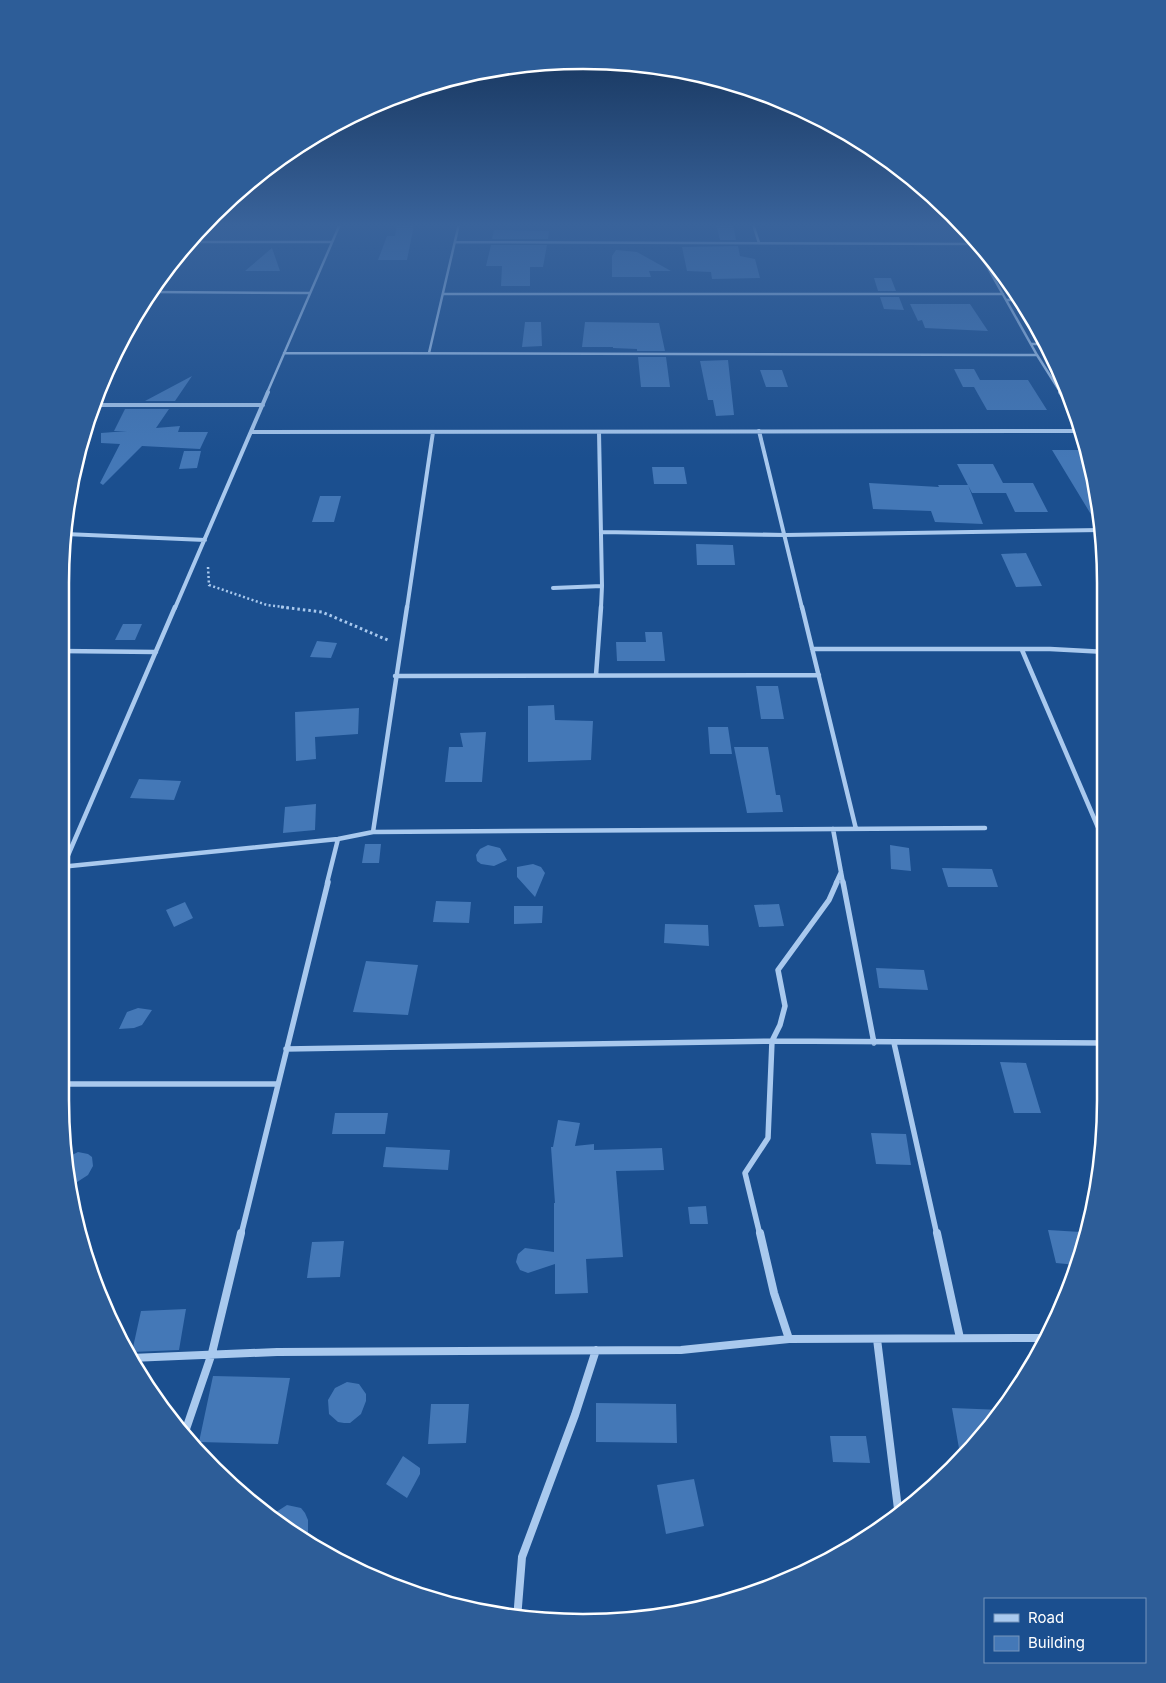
<svg xmlns="http://www.w3.org/2000/svg" width="1166" height="1683" font-family="Inter,sans-serif">
	<style>
		.building { fill: #4478b7 }
		.lines { fill: none; stroke-linecap: round; stroke-linejoin: round }
		.path-far1 { stroke: #a9c9ee; stroke-width: 2.5; stroke-dasharray: 2 2.5; stroke-linecap: butt }
		.path { stroke: #a9c9ee; stroke-width: 3; stroke-dasharray: 2.5 3; stroke-linecap: butt }
		.street-far4 { stroke: #a9c9ee; stroke-width: 2.5 }
		.street-far3 { stroke: #a9c9ee; stroke-width: 4 }
		.street-far2 { stroke: #a9c9ee; stroke-width: 4.5 }
		.street-far1 { stroke: #a9c9ee; stroke-width: 5.5 }
		.street { stroke: #a9c9ee; stroke-width: 8 }
		.rim { fill: none; stroke: #fff; stroke-width: 2.5 }
	</style>
	<rect width="100%" height="100%" fill="#1b4f8f"/>
	<path class="building" d="M716,224H733L736,240H720Z
		M397,225H414L407,260H378L387,236H395Z
		M494,230L549,231L548,239H492Z
		M491,245H547L543,267H530V286H501L502,266H486Z
		M738,246L740,256L755,259L760,278L712,279L711,272L687,271L682,247Z
		M272,248L280,271H245Z
		M616,250L637,252L671,271H649L651,277H612V256Z
		M874,278H891L896,291H878Z
		M880,297H899L904,310L884,309Z
		M910,304H970L988,331L925,328L922,320L918,321Z
		M525,322H541L542,346L522,347Z
		M585,322L659,323L665,351H637V349L613,348V347H582Z
		M638,357H666L670,387H641Z
		M728,360L734,415L716,416L713,400H708L700,361Z
		M954,369H974L980,380H1028L1047,410H987L974,387H963Z
		M760,370H782L788,387H766Z
		M192,376L175,401H145Z
		M125,409H169L156,428L180,426L178,432H208L200,449L142,446L103,485L100,483L120,444L101,443V433L127,431H114Z
		M1052,450H1085L1096,481L1100,526H1098Z
		M184,451H201L197,468L179,469Z
		M957,464H993L1003,483H1033L1048,512H1015L1006,493H972Z
		M652,467H684L687,484H654Z
		M869,483L939,487L938,485H968L983,524L935,522L931,511L873,509Z
		M320,496H341L334,522H312Z
		M696,544L733,545L735,565H697Z
		M1026,553L1042,586L1016,587L1001,554Z
		M123,624H142L135,640H115Z
		M645,632H662L665,661H617L616,642H646Z
		M317,641L337,643L331,658L310,657Z
		M756,686H778L784,719H761Z
		M554,705L555,720L593,721L591,760L528,762V706Z
		M359,708L358,734L315,737L316,759L296,761L295,712Z
		M708,727H728L732,754H710Z
		M486,732L482,782H445L449,747H463L460,733Z
		M734,747H768L776,795H780L783,812L747,813Z
		M139,779L181,781L174,800L130,798Z
		M316,804L315,830L283,833L285,807Z
		M365,844H381L379,863H362Z
		M488,845L500,848L507,860L494,866L481,864L477,861L476,855L480,849Z
		M890,845L909,848L911,871L891,869Z
		M533,864L541,867L545,873L535,897L517,877V867Z
		M942,868L992,869L998,887H948Z
		M436,901L471,902L469,923L433,922Z
		M185,902L193,918L174,927L166,910Z
		M779,904L784,926L759,927L754,905Z
		M514,906H543L542,923L514,924Z
		M665,924L708,925L709,946L664,943Z
		M366,961L418,965L408,1015L353,1012Z
		M876,968L924,970L928,990L879,988Z
		M138,1008L152,1010L142,1025L134,1028L119,1029L127,1012Z
		M1000,1062L1026,1063L1041,1113H1014Z
		M335,1113H388L385,1134H332Z
		M558,1120L580,1123L575,1146L594,1144V1150L662,1148L664,1170L616,1171L623,1257L586,1259L588,1293L555,1294V1264L528,1273L520,1270L516,1262L518,1254L525,1248L554,1252V1203H555L551,1147H553Z
		M871,1133L906,1134L911,1165L876,1164Z
		M386,1147L450,1150L448,1170L383,1167Z
		M78,1152L88,1154L92,1157L93,1166L88,1175L71,1186L68,1157Z
		M706,1206L708,1224H690L688,1207Z
		M1048,1230L1081,1232L1084,1242L1077,1265L1056,1263Z
		M344,1241L340,1277L307,1278L312,1242Z
		M186,1309L179,1350L132,1352L141,1311Z
		M213,1376L290,1378L278,1444L199,1442Z
		M347,1382L359,1384L366,1394V1401L361,1414L350,1423H344L338,1422L329,1414L328,1400L335,1388Z
		M596,1403L676,1404L677,1443L596,1442Z
		M431,1404H469L466,1443L428,1444Z
		M952,1408L1002,1410L961,1460Z
		M830,1436H866L870,1463L833,1462Z
		M403,1456L420,1468V1474L407,1498L386,1484Z
		M694,1479L704,1526L666,1534L657,1485Z
		M287,1505L301,1508L305,1513L308,1520V1544L270,1516Z"/>
	<g class="lines">
		<path class="path-far1" d="M208,567L209,585L267,605L291,608"/>
		<path class="path" d="M281,607L322,612L390,641"/>
		<path class="street-far4" d="M753,224L759,243
			M965,227L1037,355L1061,393
			M191,242H332
			M455,242L979,244
			M152,292L310,293
			M443,294H1003
			M1007,300H1020
			M1032,344H1047
			M284,353L1037,355
			M429,353L459,224
			M267,393L340,224"/>
		<path class="street-far3" d="M1060,392L1071,408
			M92,405H263
			M759,431L802,608
			M252,432L1079,431
			M599,432L602,586L601,608
			M601,532L785,535L1101,530
			M65,534L205,540
			M553,588L602,586
			M175,608L268,392
			M407,608L433,432"/>
		<path class="street-far2" d="M802,607L856,829
			M812,649H1050L1106,652
			M1022,650L1106,846
			M60,651L156,652
			M596,675L601,607
			M395,676L819,675
			M833,829L843,883
			M373,832L407,607
			M60,867L338,839L373,832L985,828
			M63,867L175,607
			M327,883L338,839
			M836,883L841,872"/>
		<path class="street-far1" d="M843,882L874,1043
			M894,1043L937,1235
			M286,1049L772,1041L1106,1043
			M60,1084H278
			M241,1235L328,882
			M760,1235L745,1173L768,1138L772,1041L780,1025L785,1006L778,970L829,900L837,882"/>
		<path class="street" d="M760,1233L774,1293L789,1339
			M937,1233L960,1338
			M877,1339L899,1517
			M131,1358L277,1352L681,1350L789,1339L1046,1338
			M185,1432L212,1353L241,1233
			M517,1619L522,1557L575,1415L596,1350"/>
	</g>
	<linearGradient id="sky" x2="0" y2="1"><stop stop-color="#0f2b4f"/><stop offset="0.49" stop-color="#39639b"/><stop offset="1" stop-color="#39639b" stop-opacity="0"/></linearGradient>
	<rect width="1166" height="459" fill="url(#sky)"/>
	<path d="M0 0H1166V1683H0ZM583 69H583A514 514 0 0 1 1097 583V1100A514 514 0 0 1 583 1614H583A514 514 0 0 1 69 1100V583A514 514 0 0 1 583 69Z" fill="#2d5d98" fill-rule="evenodd"/>
	<path class="rim" d="M583 69H583A514 514 0 0 1 1097 583V1100A514 514 0 0 1 583 1614H583A514 514 0 0 1 69 1100V583A514 514 0 0 1 583 69Z"/>
	<rect x="984" y="1598" width="162" height="65" fill="#1b4f8f" stroke="#7695bc"/>
	<rect x="994" y="1614" width="25" height="8" fill="#a9c9ee" stroke="#7695bc"/>
	<text x="1028" y="1623" font-size="15" fill="#ffffff">Road</text>
	<rect x="994" y="1636" width="25" height="15" fill="#4478b7" stroke="#7695bc"/>
	<text x="1028" y="1648" font-size="15" fill="#ffffff">Building</text>
</svg>
